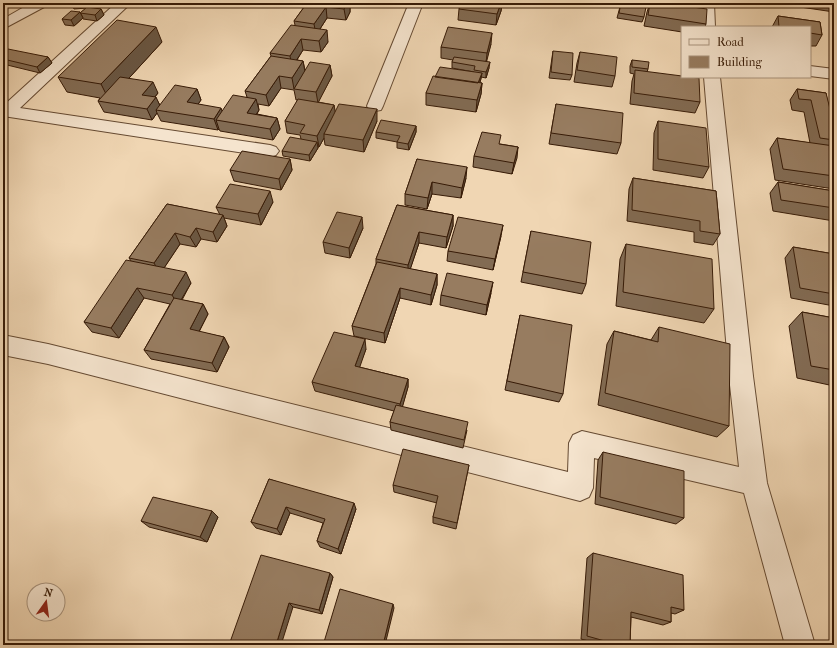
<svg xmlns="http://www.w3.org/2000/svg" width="837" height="648" font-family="'IM FELL French Canon',serif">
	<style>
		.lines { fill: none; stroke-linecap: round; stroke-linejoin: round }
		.minor-casing { stroke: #654a32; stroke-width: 2 }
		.minor { fill: #f5e4ce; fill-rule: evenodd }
		.wall { fill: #826b53; stroke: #371b07 }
		.shaded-wall { fill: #6a5743; stroke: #371b07 }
		.building { fill: #977c60; stroke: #371b07 }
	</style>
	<rect width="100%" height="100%" fill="#f0d6b3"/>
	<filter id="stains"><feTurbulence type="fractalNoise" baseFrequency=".005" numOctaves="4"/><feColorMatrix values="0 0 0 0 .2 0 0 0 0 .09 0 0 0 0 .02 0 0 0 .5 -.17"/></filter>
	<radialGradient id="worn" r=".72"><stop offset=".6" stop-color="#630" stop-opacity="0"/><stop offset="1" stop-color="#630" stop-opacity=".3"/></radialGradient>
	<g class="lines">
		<defs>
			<path id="minor" d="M31,3H48L46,6L3,29V19Z
				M116,3H131L20,108L270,145L276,147L279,151L276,155L270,157L3,116V106Z
				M409,3H423L383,106L381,110L375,111L369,110L367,106Z
				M700,3H714L715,27H701Z
				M810,66L834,69V79L810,76Z
				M704,77H720L753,376L767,483L815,645H785L744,493L594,458L593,488L589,497L580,501L48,364L3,355V335L48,344L568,472L569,443L573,435L582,431L739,467L729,376Z"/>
		</defs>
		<use href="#minor" class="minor-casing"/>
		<use href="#minor" class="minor"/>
	</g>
	<path class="wall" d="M71,3H117L116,6L98,7L96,4L95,7L89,8L101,9L104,15L97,21L83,19L80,13L87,8L74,9Z
		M231,3H244L242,5Z
		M307,3H350V12L346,20L327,18L320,29L328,42L321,52L303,50L297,60L303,61L305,70L330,65L332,76L318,102L334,105L335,112L377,121L364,152L325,145L324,138L319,147H318V148L310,161L283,156L282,151L301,139L300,135L287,133L285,121L298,100H296L294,90L281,88L269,106L258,104L259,110L257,114L277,118L280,129L273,140L220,131L219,129L218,130L161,121L157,113L152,120L104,112L98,101L100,98L67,92L58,77L162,42L129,78L158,93L155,97L160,105L197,89L201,100L198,104L222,111L247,97L245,91L271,56L270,53L295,25L294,21Z
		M462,3H502L501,11L496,25L458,20L459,9Z
		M621,3L644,17L642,22L617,18Z
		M650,3H664L706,24L705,27H682V32L644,26L647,12Z
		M773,3H834V12Z
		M80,12L83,18L74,26L65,25L62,19Z
		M778,16L820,22L822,35L816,46H810V27H772Z
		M491,44L486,61L489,68L486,78L481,77L480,83H482L481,94L476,112L426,105V93L435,77L474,72L452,68V62L453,60L441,58V47Z
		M553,51L572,75L570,80L549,78Z
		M3,52L48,57L52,63L40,73L3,64Z
		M580,52L615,76L612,87L574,82L577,63Z
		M632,60L648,69L647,72L700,102L695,113L630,104L632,81L634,74L630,73V66Z
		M797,89L826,93L834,140V189L775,180L770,149L777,138L810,143L804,112L792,110L790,100Z
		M556,104L621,143L617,154L549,144Z
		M658,121L709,167L703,178L653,170L654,133Z
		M416,126V132L409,150L397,148V142L376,138V132Z
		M500,144L518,147L512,174L473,167L474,156Z
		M290,159L292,170L281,190L234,181L230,170Z
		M417,159L466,178L461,198L432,194L427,209L405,205V194Z
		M633,178L716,191L720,234L713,245L694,242V232L627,221L629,189Z
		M778,182L834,191V221L773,211L770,193Z
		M273,202L261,225L224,218L227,226L217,242L201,239L196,247L180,244L164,268L191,283L182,300L203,304L208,314L199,332L224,337L229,347L217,372L151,359L144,350L170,304L144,298L119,338L92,332L84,322L131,261L129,258L167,204L220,215L216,207Z
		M397,205L453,215V226L446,248L419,243L410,269L437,274V285L431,305L400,298L385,343L354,336L352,326L376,264V259Z
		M363,228L350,258L325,253L323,242Z
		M531,231L586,284L582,294L521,282Z
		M501,236L493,270L447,261L448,251Z
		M626,244L714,309L704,323L616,306L620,259Z
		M793,247L834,254V306L791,298L785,258Z
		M491,293L486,315L440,305L441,295Z
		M802,312L834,318V386L797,378L789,326Z
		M520,315L563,394L559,402L505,390Z
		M659,327L729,426L717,437L598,405L607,344L614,331L651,340Z
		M366,349L359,367L408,379V387L402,407L467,430L463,448L391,430L390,422L394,411L315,391L312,382Z
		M834,415V425L832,416Z
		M603,452L684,518L676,524L595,504L598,460Z
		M469,465L456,529L433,523V517L437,503L394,492L393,485Z
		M269,479L356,509L341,554L320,547L317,541L323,523L290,513L281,535L256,528L251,522Z
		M212,511L218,517L207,542L149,527L141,521Z
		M593,553L684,610L675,614L671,613V622L663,625L631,617L630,645H604L581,639L587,558Z
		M330,573L333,577L322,614L293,607L229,645Z"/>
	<path class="shaded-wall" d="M93,3H96V4L95,7Z
		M348,3H350V12L346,20L344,9Z
		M501,3H502L501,11L496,25L497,14Z
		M326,7L327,18L316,35L314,24Z
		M101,9L104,15L97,21L95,15Z
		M80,12L83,18L74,26L71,20Z
		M156,27L162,42L109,100L101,84Z
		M327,30L328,42L321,52L319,41Z
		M492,33L491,44L486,64L487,53Z
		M301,39L303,50L292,67L290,56Z
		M48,57L52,63L40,73L37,67Z
		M303,61L305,72L294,89L292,78Z
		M490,62L489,68L486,78V72Z
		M330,65L332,76L318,103L316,92Z
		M482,73L481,79L477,90L478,84Z
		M279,76L281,88L269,106L266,95Z
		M153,82L158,93L147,106L142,95Z
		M482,83L481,94L476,112L477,100Z
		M197,89L201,100L191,114L187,102Z
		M156,97L161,108L156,110L157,113L152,120L147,109Z
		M256,99L259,110L250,124L247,113Z
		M334,105L336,116L324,134V138L319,147L317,136Z
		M221,108L225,119L216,120L219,129L218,130L214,119Z
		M377,109V121L364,152L363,140Z
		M277,118L280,129L273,140L270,129Z
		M416,126V132L409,150L408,144Z
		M317,142L318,148L310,161L309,155Z
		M518,147L517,158L512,174L514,163Z
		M290,159L292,170L281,190L279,179Z
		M467,167L466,178L461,198L462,188Z
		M432,182V194L427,209L428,198Z
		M270,191L273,202L261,225L258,214Z
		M223,215L227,226L217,242L213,232Z
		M453,215V226L446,248L447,237Z
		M362,217L363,228L350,258L349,248Z
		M503,225L501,236L493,270L495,259Z
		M196,228L201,239L196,247L190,237Z
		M419,232V243L408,276V265Z
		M175,233L180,244L160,274L154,263Z
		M186,272L191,283L178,305L172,295Z
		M437,274V285L431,305V295Z
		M493,282L491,293L486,315L487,305Z
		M137,288L144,298L119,338L111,328Z
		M400,288V298L385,343L384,333Z
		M203,304L208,314L195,339L190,329Z
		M224,337L229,347L217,372L212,363Z
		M365,339L366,349L357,375L355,366Z
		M408,379V387L401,412L400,404Z
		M354,503L356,509L341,554L338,549Z
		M286,507L290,513L281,535L277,529Z
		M212,511L218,517L207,542L200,537Z
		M330,573L333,577L322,614L319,610Z
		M289,603L293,607L281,645H276Z
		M393,604L394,608L385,645H383Z"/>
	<path class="building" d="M307,3H348L344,9L326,7L314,24L294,21Z
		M462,3H501L497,14L459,9Z
		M621,3L646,7L644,17L619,13Z
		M650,3H664L707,9L706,24L648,15Z
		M87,7L101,9L95,15L80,13Z
		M71,11L80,12L71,20L62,19Z
		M778,16L820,22L822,35L810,33V27H779Z
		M117,20L156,27L101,84L58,77Z
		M291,25L327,30L319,41L301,39L290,56L270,53Z
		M448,27L492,33L487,53L441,47Z
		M8,49L48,57L37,67L3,59V52Z
		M553,51L573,53L572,75L551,72Z
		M580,52L617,57L615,76L577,70Z
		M271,56L303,61L292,78L279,76L266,95L245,91Z
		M454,57L490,62L486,72L474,70L475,66L452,62Z
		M632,60L649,62L648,69L632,67Z
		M310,62L330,65L316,92L294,89Z
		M440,67L482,73L478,83L435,77Z
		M635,70L682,76V77H689L699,78L700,102L634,93Z
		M433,76L482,83L477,100L426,93Z
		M120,77L153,82L142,95L156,97L147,109L98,101Z
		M175,85L197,89L187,102L221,108L214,119L156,110Z
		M797,89L826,93L834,125V140L820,138L811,100L799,99Z
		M233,95L256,99L247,113L277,118L270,129L216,120Z
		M298,99L334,105L317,136L300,133L305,125L285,121Z
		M339,104L377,109L363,140L324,134Z
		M556,104L623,113L621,143L551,133Z
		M381,120L416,126L408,144L397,142L400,136L376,132Z
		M658,121L706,128L709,167L658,159Z
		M482,132L501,135L499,144L518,147L514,163L474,156Z
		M290,137L317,142L309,155L282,151Z
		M777,138L834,146V176L783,169Z
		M242,151L290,159L279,179L230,170Z
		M417,159L467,167L462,188L432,182L428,198L405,194Z
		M633,178L716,191L720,234L700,231V221L632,210Z
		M778,182L834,191V208L781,200Z
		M230,184L270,191L258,214L216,207Z
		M167,204L223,215L213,232L196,228L190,237L175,233L154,263L129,258Z
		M397,205L453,215L447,237L419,232L408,265L376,259Z
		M337,212L362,217L349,248L323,242Z
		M458,217L503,225L495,259L448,251Z
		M531,231L591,242L586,284L523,272Z
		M626,244L712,259L714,309L623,292Z
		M793,247L834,254V294L800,288Z
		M126,260L186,272L172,295L137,288L111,328L84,322Z
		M377,262L437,274L431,295L400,288L384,333L352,326Z
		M447,273L493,282L487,305L441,295Z
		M174,298L203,304L190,329L224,337L212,363L144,350Z
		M802,312L834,318V370L811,366Z
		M520,315L572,325L563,394L507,381Z
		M659,327L730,344L729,426L605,393L614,331L658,342Z
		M334,332L365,339L355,366L408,379L400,404L312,382Z
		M396,405L468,422L464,440L390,422Z
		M403,449L469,465L457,523L433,517L438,496L393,485Z
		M603,452L684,471V518L600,497Z
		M269,479L354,503L338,549L317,541L325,519L286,507L277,529L251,522Z
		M153,497L212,511L200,537L141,521Z
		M593,553L683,575L684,610L671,607V622L631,612L630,645H619L587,636Z
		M261,555L330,573L319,610L289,603L276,645H229Z
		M340,589L393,604L383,645H332L324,642Z"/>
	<rect width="837" height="648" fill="none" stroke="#f0d6b3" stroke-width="16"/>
	<rect x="4" y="4" width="829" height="640" fill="none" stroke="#371b07" stroke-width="2"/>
	<rect x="8" y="8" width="821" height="632" fill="none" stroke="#371b07"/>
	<rect x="681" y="26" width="130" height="52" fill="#f5e4ce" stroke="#a9947e"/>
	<rect x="689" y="39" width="20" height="6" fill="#f5e4ce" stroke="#a9947e"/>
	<text x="717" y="46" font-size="12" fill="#371b07">Road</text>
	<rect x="689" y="56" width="20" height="12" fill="#977c60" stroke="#a9947e"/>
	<text x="717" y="66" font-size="12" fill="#371b07">Building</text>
	<g transform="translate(46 602) rotate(14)"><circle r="19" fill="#f5e4ce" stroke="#a9947e"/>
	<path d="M0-3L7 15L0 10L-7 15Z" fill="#8f2418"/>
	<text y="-6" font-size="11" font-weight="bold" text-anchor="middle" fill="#371b07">N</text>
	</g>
	<rect width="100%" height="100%" filter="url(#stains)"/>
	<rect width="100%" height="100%" fill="url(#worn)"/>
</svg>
